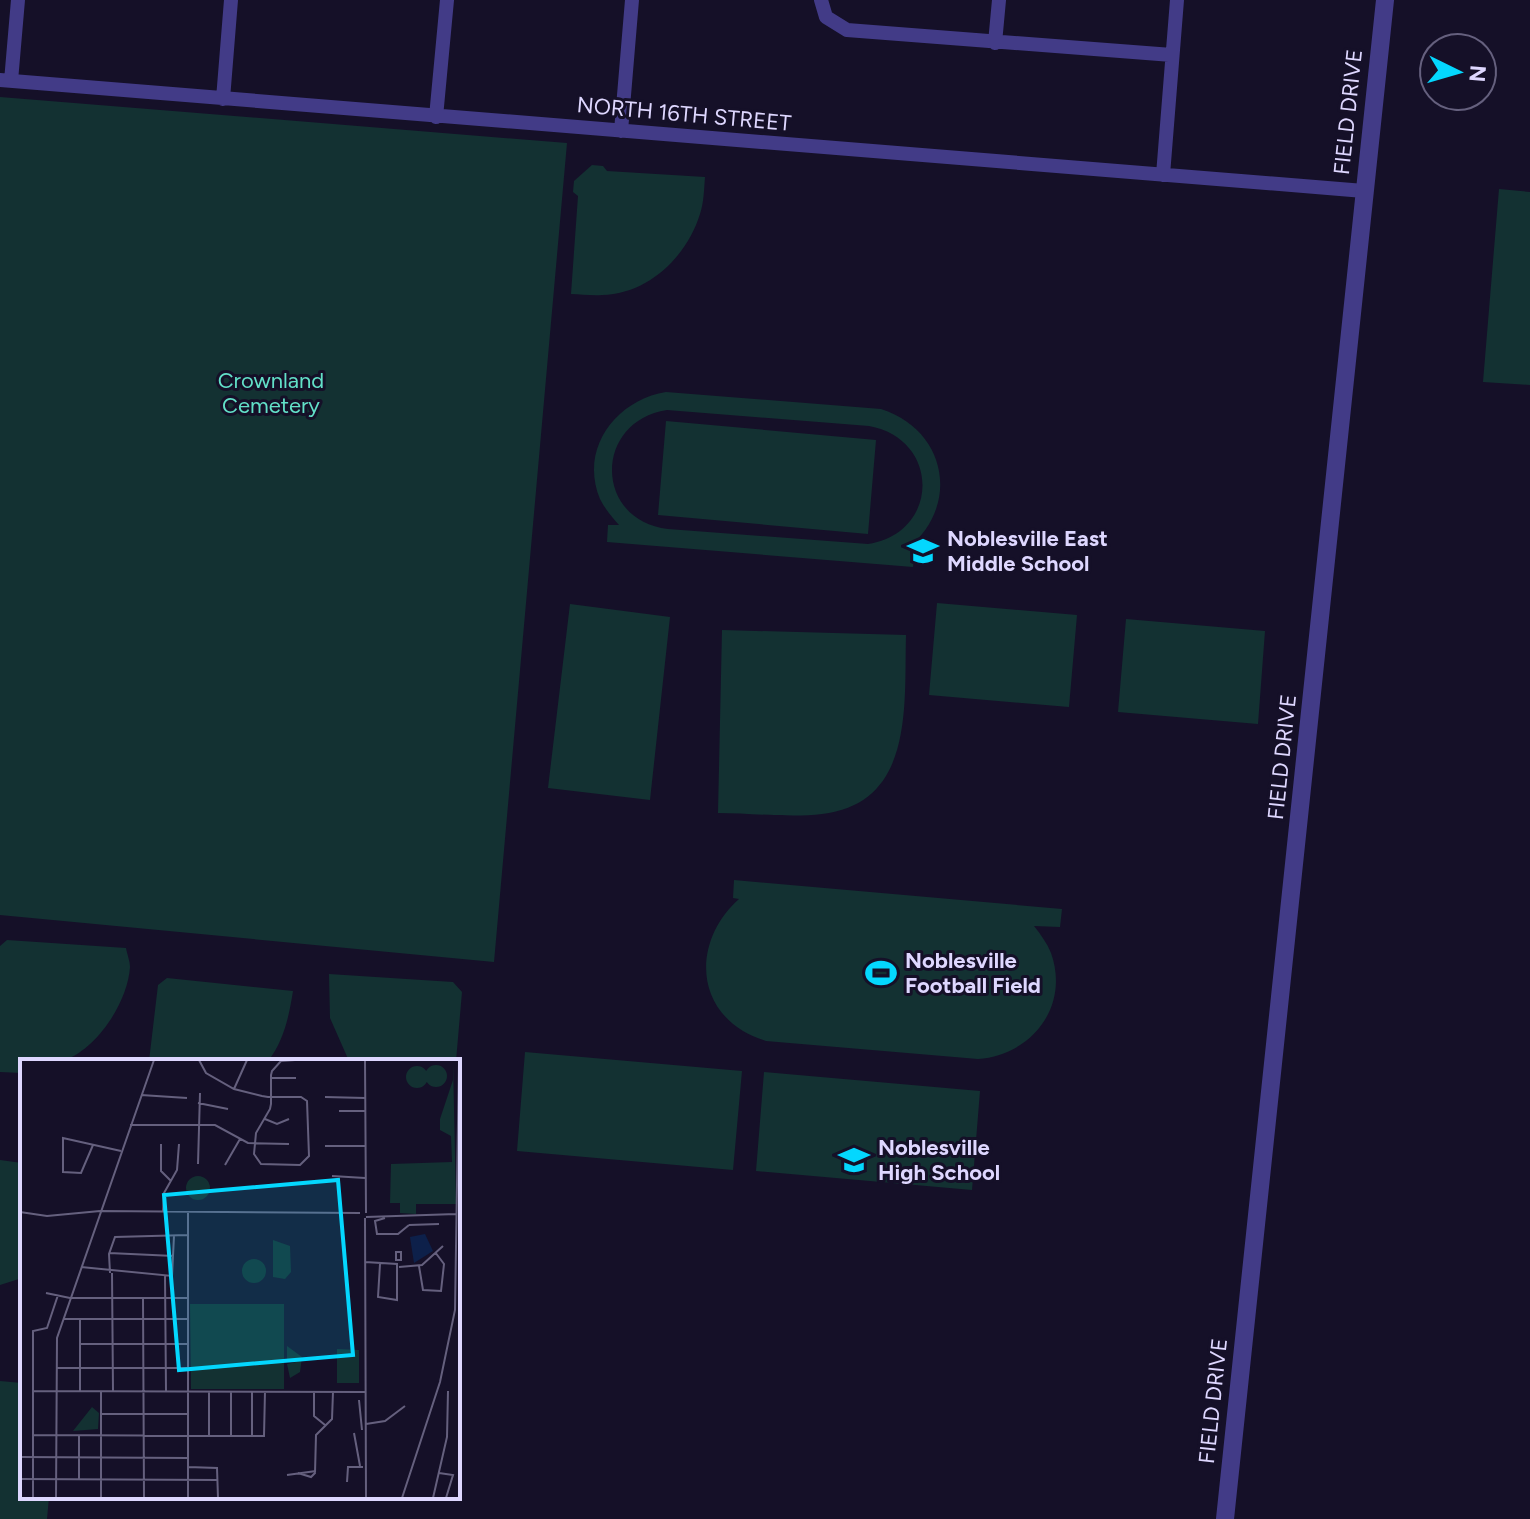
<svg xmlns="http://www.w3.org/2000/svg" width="1530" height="1519" font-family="Figtree,sans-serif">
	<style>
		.green { fill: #133132; fill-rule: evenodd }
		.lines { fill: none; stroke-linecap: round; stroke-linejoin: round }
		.minor { stroke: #423b87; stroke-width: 14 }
		.tertiary { stroke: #423b87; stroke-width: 18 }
		.labels { text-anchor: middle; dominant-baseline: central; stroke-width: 6; stroke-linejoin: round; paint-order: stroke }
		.street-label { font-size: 22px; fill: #ded7ff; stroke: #151028 }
		.park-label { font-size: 22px; fill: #62e0c8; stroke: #151028 }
		.poi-label { font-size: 22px; font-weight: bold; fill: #ded7ff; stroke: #151028; text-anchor: start }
		.inset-road { fill: none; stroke: #65607e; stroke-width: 2 }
		.view { fill: #04d7fe; fill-opacity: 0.15; stroke: #04d7fe; stroke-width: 4 }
		.inset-edge { fill: none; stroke: #ded7ff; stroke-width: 4 }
	</style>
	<rect width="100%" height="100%" fill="#151028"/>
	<path class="green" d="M0,97L567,143L494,962L0,915Z
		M592,165L603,166L607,171L705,177C704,189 704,202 700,214C687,256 649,294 602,295C592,296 581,294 571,294L578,196L573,192L574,181Z
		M1499,189L1530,192V385L1483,382Z
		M666,392L881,409C947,430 961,506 907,549L915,550L913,567L607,542L608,525H619C612,517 605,509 600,499C579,449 616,400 666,392ZM667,410L869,426C941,439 940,533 868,544L668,529C593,520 594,421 667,410Z
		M666,421L876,440L868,534L658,515Z
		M937,603L1077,615L1069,707L929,695Z
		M570,604L670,617L650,800L548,788Z
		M1126,619L1265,631L1258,724L1118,712Z
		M722,630L906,635C904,704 915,803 822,814C791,818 750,813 718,813Z
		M734,880L1062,909L1060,927L1034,926C1041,935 1047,943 1051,953C1070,1006 1032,1055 978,1059L766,1041C758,1038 749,1035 743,1031C691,999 698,935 739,899L733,898Z
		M7,940L126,948C127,954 130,961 130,967C128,1001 98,1048 65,1060C53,1064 35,1061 22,1061V1073L0,1072V946Z
		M329,974L453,982L462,992L456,1061H349L330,1018Z
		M167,978L293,991C289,1016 284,1041 268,1061H149L158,985Z
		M525,1052L742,1071L733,1170L517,1151Z
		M764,1072L980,1091L972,1190L756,1171Z
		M0,1160L22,1163V1278L0,1285Z
		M0,1381L22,1383V1497H49L47,1519H0Z"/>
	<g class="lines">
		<path class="minor" d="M821,0L826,17L847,30L1172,55
			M995,43L999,0
			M0,80L1364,191
			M11,81L18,0
			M223,99L231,0
			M436,117L447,0
			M621,131L632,0
			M1163,175L1177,0"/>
		<path class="tertiary" d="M1225,1519L1385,0"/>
	</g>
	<defs>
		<symbol id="school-bare" viewBox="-9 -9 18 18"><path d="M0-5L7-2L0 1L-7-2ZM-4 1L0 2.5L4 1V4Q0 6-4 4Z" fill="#04d7fe" stroke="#151028" stroke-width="2.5" paint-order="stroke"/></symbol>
		<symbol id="stadium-bare" viewBox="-9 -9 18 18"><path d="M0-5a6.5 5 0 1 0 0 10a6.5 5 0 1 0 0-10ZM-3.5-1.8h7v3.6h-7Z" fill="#04d7fe" stroke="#151028" stroke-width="2.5" paint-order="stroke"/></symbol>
	</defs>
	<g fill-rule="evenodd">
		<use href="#school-bare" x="901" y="529" width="44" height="44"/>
		<use href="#stadium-bare" x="859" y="951" width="44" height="44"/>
		<use href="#school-bare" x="832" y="1138" width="44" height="44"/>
	</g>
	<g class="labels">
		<g class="street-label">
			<text transform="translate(1348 112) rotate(-84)">FIELD DRIVE</text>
			<text transform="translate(684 114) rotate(5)">NORTH 16TH STREET</text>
			<text transform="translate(1282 757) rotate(-84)">FIELD DRIVE</text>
			<text transform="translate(1213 1401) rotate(-84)">FIELD DRIVE</text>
		</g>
		<g class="park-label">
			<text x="271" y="380">Crownland<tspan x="271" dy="25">Cemetery</tspan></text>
		</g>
		<g class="poi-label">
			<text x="947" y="538">Noblesville East<tspan x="947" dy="25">Middle School</tspan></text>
			<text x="905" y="960">Noblesville<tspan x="905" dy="25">Football Field</tspan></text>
			<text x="878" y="1147">Noblesville<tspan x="878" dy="25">High School</tspan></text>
		</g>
	</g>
	<g transform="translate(20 1059)">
		<rect width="440" height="440" fill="#151028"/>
		<path d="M433,1L436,145H396V155L380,154V144H370L371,105L432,103L431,77L420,71V60L433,21ZM405 17a11 11 0 1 1 22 0a11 11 0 1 1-22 0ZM386 18a11 11 0 1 1 22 0a11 11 0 1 1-22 0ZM166 129a12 12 0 1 1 24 0a12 12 0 1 1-24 0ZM253,181L270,187L271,213L265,220L253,218ZM222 212a12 12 0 1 1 24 0a12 12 0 1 1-24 0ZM170,245H264V330H171ZM267,287L282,298L280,313L270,319L267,305L276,303L267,301ZM317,290L339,291V324H317ZM72,348L79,354L78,370L53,372Z" fill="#133132"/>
		<path d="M405,175L413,192L394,204L390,178Z" fill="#0d204a"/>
		<path class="inset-road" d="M179,1L186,14L214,30L242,37L248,38H281L287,42L289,97L280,106L241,105L234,95L236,74L250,50L251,45V16L252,12L261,2L275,1M345,1L346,154M251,19H276M214,30L227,1M121,36L167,39M305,38L345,39M178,44L208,50M319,52H345M245,60L257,65L269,60M110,66H195L228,84L269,85M141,85V112L151,122M73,86L61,114L43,113V79L101,92M305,87H345M178,105L180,34M205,106L220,80M312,117L345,119M80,152L340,154M0,153L27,157L80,152M143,153L144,134L157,111L159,85M168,153V439M346,158L436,155M345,159L346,439M365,159L355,162L357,175H378L389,166M389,166L419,165M376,193H381V201H376ZM89,194L154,197M345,203L377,205V241L358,238L360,205M399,207L403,231L421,232L424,205L415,193M61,208L152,217L154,177M379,208L402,206L423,187M90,214L89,195L95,178L168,176M92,214L93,332M145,217L146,332M26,234L50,239H168M123,239L124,439M43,260H168M60,260V332M60,285H168M37,309H169M13,332L346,333M189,332V377M211,332V377M294,333V357L305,366M339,341L342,371M81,355H168M346,365L365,362L385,347M334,374L340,407M13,376L244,377L245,332M232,377V332M0,398L168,399M168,408L197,409L198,439M278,414L291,418L295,414L296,376L312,360L313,333M419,414L433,416L426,439M267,416L296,412M0,420L198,421M59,421V376M327,423L328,408H343M13,439V272L27,269L38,236M36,439L37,279L134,1M81,439V332M382,439L420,323L435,251L439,1M413,439L427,378L428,332"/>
		<path class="view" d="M318,121L333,296L159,311L144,136Z"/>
		<rect width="440" height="440" class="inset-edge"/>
	</g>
	<g transform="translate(1458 72) rotate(95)"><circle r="38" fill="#151028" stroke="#65607e" stroke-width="2"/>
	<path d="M0-6L14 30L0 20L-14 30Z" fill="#04d7fe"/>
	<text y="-12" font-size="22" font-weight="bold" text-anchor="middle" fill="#ded7ff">N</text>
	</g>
</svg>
